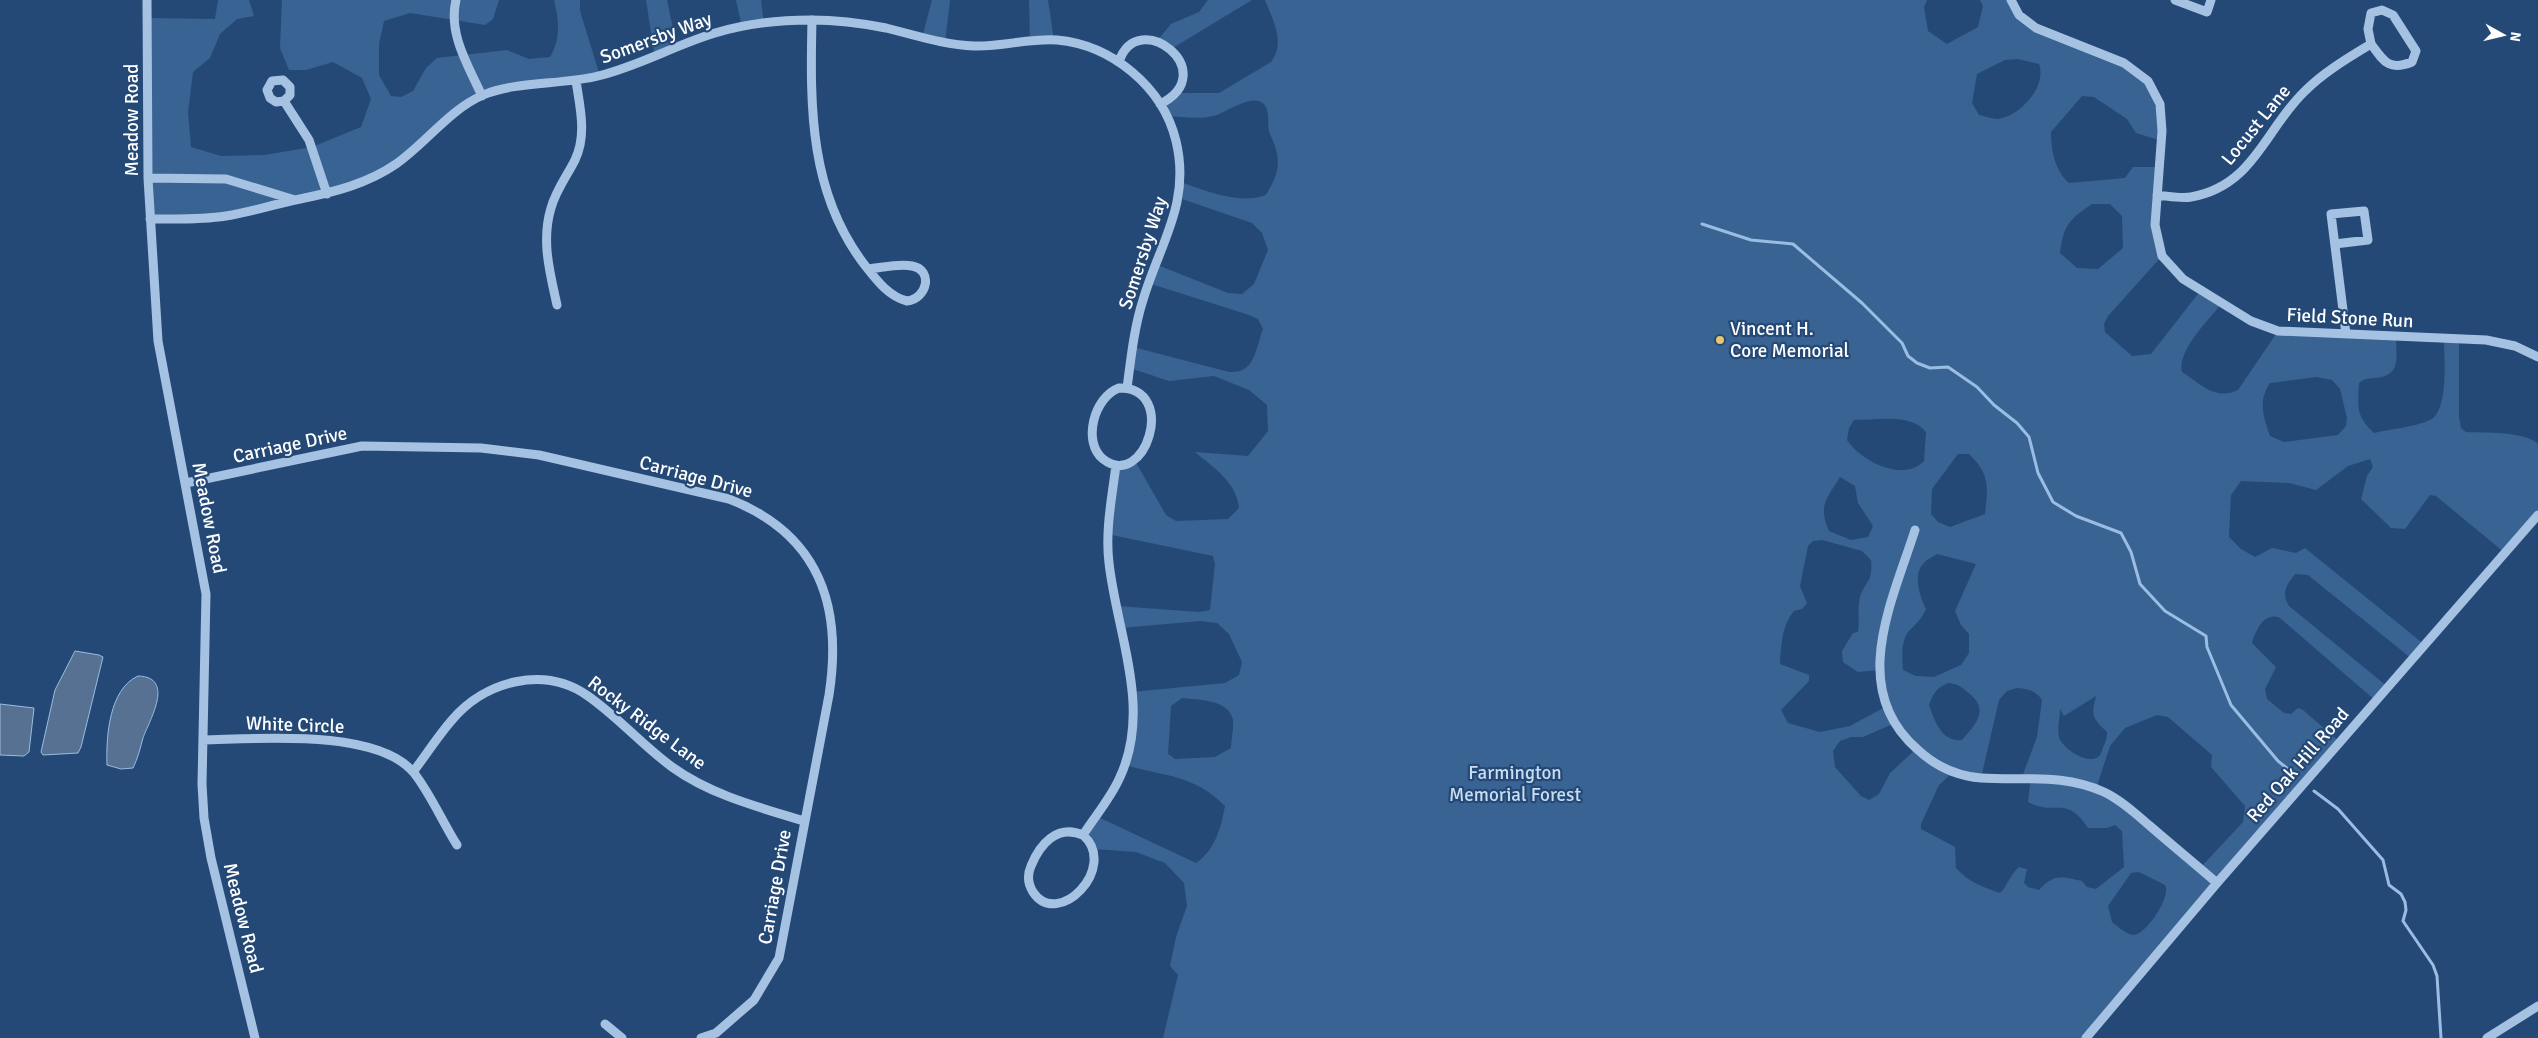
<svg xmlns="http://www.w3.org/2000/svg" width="2538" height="1038" font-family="Signika,sans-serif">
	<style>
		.green { fill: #396393; fill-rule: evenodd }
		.water { fill: #567192; stroke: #9abde3 }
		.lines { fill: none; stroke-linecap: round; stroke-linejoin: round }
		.stream { stroke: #9abde3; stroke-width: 3 }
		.minor { stroke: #a6c2e2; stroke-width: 9 }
		.poi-dot { fill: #ebc56b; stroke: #254976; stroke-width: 2 }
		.labels { text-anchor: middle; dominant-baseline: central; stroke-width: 4.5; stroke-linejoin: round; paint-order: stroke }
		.street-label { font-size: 19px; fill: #fff; stroke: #254976 }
		.poi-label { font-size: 19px; fill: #fff; stroke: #254976; text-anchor: start }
		.park-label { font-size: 19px; fill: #c8dcf2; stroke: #254976 }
	</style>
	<rect width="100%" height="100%" fill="#254976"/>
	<path class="green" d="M218,0H249L254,16L237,19L220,34L210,58L193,72L188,112L191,147L221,156L264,155L312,147L361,127L371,99L362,78L333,62L306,70H289L280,48L282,0H499L493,19L485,25L410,13L384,21L379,44V75L391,96L401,97L413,91L426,68L437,58L507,50L529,59L550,57C561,39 559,20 554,0H580V11L600,76L482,96L381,173L248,212L150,219L147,18L215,19Z
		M646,0H667L677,48L655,58Z
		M736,0H761L764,24L742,27Z
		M932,0H950L945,43L922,38Z
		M1029,0H1048L1054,40L1030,41Z
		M1208,0H1252L1171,49L1157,41L1171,24L1199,12Z
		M1265,0H1927L1924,7L1928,31L1947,44L1978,27L1983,6L1980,0H2011L2036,28L2124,63L2148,81L2160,104L2162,141L2136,133L2127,119L2094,97L2082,96L2051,132C2051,150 2055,171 2069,183L2125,178L2133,167H2159L2155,225L2162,256L2108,316L2104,324L2105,332L2132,356L2151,354L2201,290L2222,303C2209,320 2177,350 2182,372C2201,384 2215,401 2238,390L2278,331L2396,336C2396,358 2402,376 2374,378C2367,379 2365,378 2359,383C2358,407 2355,415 2374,433C2391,429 2414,427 2430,420C2449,411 2444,357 2444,339H2459V417L2461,428L2466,432C2483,433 2526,431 2538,444V515L2505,553L2436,496L2430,495L2405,529L2391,528L2361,499L2367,476L2373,467L2370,459L2348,466L2316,490L2289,483L2241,481L2231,495L2229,537L2241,549L2255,557L2272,548L2296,553L2305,548L2425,645L2412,659L2308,575L2295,574C2286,586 2281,593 2289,606L2388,687L2376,701L2280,618C2265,611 2256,629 2252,643L2276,667L2265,689L2267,699L2284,713L2291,714L2298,708L2303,710L2340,742L2086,1038H1163L1178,975L1170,966L1176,937L1187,906L1184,883L1165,863L1136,852L1094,849L1083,835L1096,816L1196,863C1215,850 1221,828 1225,806C1193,774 1166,777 1125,765L1132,692L1225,683L1239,675L1242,662L1229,634L1217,623L1200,621L1121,628L1117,606L1199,612L1210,610L1215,564L1213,556L1107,534L1116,465L1135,461L1166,515L1176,521L1228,519L1239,508C1236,481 1214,468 1195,452L1248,456L1268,431L1267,405L1249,390L1214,376L1169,381L1130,368L1133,347L1229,372C1255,374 1255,350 1263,329L1258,319L1246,314L1148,283L1155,264L1228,293L1242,294L1254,284L1268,250L1262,233L1252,223L1179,198L1181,182C1206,191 1240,205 1266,195C1280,171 1282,160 1270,134C1266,125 1272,108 1261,102C1249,96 1228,111 1217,115C1201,120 1184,117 1167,116L1160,104L1175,93H1219L1271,62C1286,42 1273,21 1265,0ZM2018,59L2039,64C2047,86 2021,116 1998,119C1993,119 1984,116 1979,115L1972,103L1977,74L2005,60ZM2092,204H2110L2122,216L2123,248L2098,269L2077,268L2060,253C2064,224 2069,220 2092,204ZM2316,377L2332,380L2340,389L2347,418L2346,426L2338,435L2284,442L2270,436C2263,416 2258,401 2270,383ZM1854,420C1877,420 1911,413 1926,432L1924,461C1903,483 1861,461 1847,440L1849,428ZM1958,454H1969C1990,474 1988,487 1985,514L1950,527L1938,522L1931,514L1932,489ZM1840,477L1855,486L1858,503L1873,526L1868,537L1851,540L1829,531C1818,505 1826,500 1840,477ZM1822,540L1862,551L1871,560C1873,583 1866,579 1860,597C1857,609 1860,620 1858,632L1853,633L1842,651L1843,662L1858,672L1880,670L1887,706L1850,726L1820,732L1788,723L1781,710L1809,681V675L1780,664C1781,646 1782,625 1794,611L1802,609L1807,603L1800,586L1808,546L1813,541ZM1937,554L1976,564L1955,611L1961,625L1969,634V653L1961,665L1934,677L1916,676L1903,670C1902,656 1900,638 1912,628C1919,621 1922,618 1926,609C1920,597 1912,574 1924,563C1927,559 1933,557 1937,554ZM1948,683C1959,684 1962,687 1971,695C1989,711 1975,725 1962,740C1941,742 1935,721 1929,705C1933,694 1936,688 1948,683ZM2017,688C2028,689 2035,690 2042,700L2037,737L2022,777H2031L2028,802C2057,817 2065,794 2088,828H2107L2115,825L2122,831L2124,867L2096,889L2087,887L2082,881C2062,877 2054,873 2039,890L2028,887L2024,883L2027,869L2019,867C2010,875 2008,885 2000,893C1983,887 1968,882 1956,868L1955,847L1921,829V824L1939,785L1952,773L1981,778L1999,700L2007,691ZM2096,696C2091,715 2092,718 2107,732C2107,738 2106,742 2103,747C2102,751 2101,755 2098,757C2087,765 2062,748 2059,737C2057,728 2060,718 2060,709L2064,716ZM1182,698C1198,700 1229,699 1233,720C1234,729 1231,739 1231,748L1215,757L1175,759L1168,754L1171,706ZM2157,715L2168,717L2212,755L2211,767L2245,806L2243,822L2200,868L2105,793L2096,789L2110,746L2125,728ZM1895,723L1916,749L1890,773L1879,794L1869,800L1861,796L1835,767L1833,751L1840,741L1851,737H1863ZM2139,872L2165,885C2172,896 2145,937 2132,935C2125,933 2117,926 2112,922L2108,906L2131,873Z"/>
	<path class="water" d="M75,651L99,655L103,657L81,747L78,753L43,755L41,752L55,690Z
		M138,676C176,677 149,721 143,738C140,749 138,758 133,768L121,769L107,765C106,737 109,689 138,676Z
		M0,704L34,708L29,752L24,756L0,755Z"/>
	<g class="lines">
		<path class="stream" d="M1702,224L1751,240L1793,244L1862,303L1902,343L1908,356L1917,363L1930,368L1948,367L1977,387L1994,405L2017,423L2029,437L2038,473L2053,502L2076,516L2121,533L2131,552L2140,584L2165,611L2206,636L2207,647L2231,705L2278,761L2293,773
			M2314,791L2338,809L2383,860L2389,885L2401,894L2405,902L2406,910L2403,921L2433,965L2437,976L2441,1038"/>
		<path class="minor" d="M147,0L148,178L158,341L206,594L202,784L204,818L211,858L255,1038
			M456,0C448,34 468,65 482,96
			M2011,0L2019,15L2036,28L2124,63L2148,81L2160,104L2162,131L2155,225L2162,256L2183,279L2251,321L2278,331L2486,340L2515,346L2538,357
			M2175,0L2207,12L2211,0
			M812,20C810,107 809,195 867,268C878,282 890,297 907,301C927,299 934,270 912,266C899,263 881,268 868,269
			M1119,62C1137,5 1224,72 1160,104
			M284,101L276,102L270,98L267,90L272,81L283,80L290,87V95L284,101L309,140L327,194
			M148,178L226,179L295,200
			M2157,195C2168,196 2181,199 2191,197C2254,186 2265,129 2305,91C2324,72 2348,58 2371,44C2384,62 2389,71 2412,62L2416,51L2393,15L2382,10L2371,13L2368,29L2371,44
			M150,219C175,219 201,220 226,216C251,212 275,204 300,199C334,192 367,184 396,164C426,143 449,110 483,95C516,81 562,85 598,76C639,66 675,45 715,33C745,24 779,20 811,20C836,20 861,23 886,28C915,35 944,45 974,46C1002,47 1029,38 1057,40C1112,45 1163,87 1176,141C1191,203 1160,243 1143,300C1134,328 1131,358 1127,388
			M2335,244L2368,240L2364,211L2331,214L2346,334
			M557,305C550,273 541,241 551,208C556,190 567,176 575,160C587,135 580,107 576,81
			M1119,388C1179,387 1145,492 1103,459C1082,442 1094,397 1119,388Z
			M186,483L362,446L481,448L539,455L729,499C819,534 843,605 829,695L779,958L754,1000L716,1033L701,1038
			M1915,530C1892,602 1848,689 1917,749C1935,766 1956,776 1981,778C2026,781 2061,773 2104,792C2121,800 2136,814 2150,826C2172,845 2195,864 2217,883
			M203,740C256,739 377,728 414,773C430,793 443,823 457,845
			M413,772C426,755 438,736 452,720C485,681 544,665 588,696C618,717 642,745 672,767C711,795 758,807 804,821
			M1083,835C1119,867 1058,930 1033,892C1028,884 1027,875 1031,866C1040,844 1057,824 1083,835C1095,816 1111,798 1120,777C1152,708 1117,634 1109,563C1105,531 1112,497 1116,465
			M605,1024L622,1038
			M2086,1038L2217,883L2538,515
			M2487,1038L2538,1006"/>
	</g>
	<circle class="poi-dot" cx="1720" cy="340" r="5"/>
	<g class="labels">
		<g class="street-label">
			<text transform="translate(656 38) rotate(-20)">Somersby Way</text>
			<text transform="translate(132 120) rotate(-90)">Meadow Road</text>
			<text transform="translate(2256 125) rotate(-51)">Locust Lane</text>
			<text transform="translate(1143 253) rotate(-72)">Somersby Way</text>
			<text transform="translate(2350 318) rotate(3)">Field Stone Run</text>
			<text transform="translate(290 445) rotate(-12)">Carriage Drive</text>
			<text transform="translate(696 477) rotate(15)">Carriage Drive</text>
			<text transform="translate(209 518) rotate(79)">Meadow Road</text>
			<text transform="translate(647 723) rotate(37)">Rocky Ridge Lane</text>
			<text transform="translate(295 725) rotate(2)">White Circle</text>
			<text transform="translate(2298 765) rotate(-49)">Red Oak Hill Road</text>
			<text transform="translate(775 887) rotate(-80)">Carriage Drive</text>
			<text transform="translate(243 918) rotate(76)">Meadow Road</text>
		</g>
		<g class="poi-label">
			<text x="1730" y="329">Vincent H.<tspan x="1730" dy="22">Core Memorial</tspan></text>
		</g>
		<g class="park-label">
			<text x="1515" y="773">Farmington<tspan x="1515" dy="22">Memorial Forest</tspan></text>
		</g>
	</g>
	<g transform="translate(2503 35) rotate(98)" stroke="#254976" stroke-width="4" paint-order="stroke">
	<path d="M0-4L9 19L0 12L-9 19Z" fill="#ffffff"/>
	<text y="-8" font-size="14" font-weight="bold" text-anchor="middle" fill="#ffffff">N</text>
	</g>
</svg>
